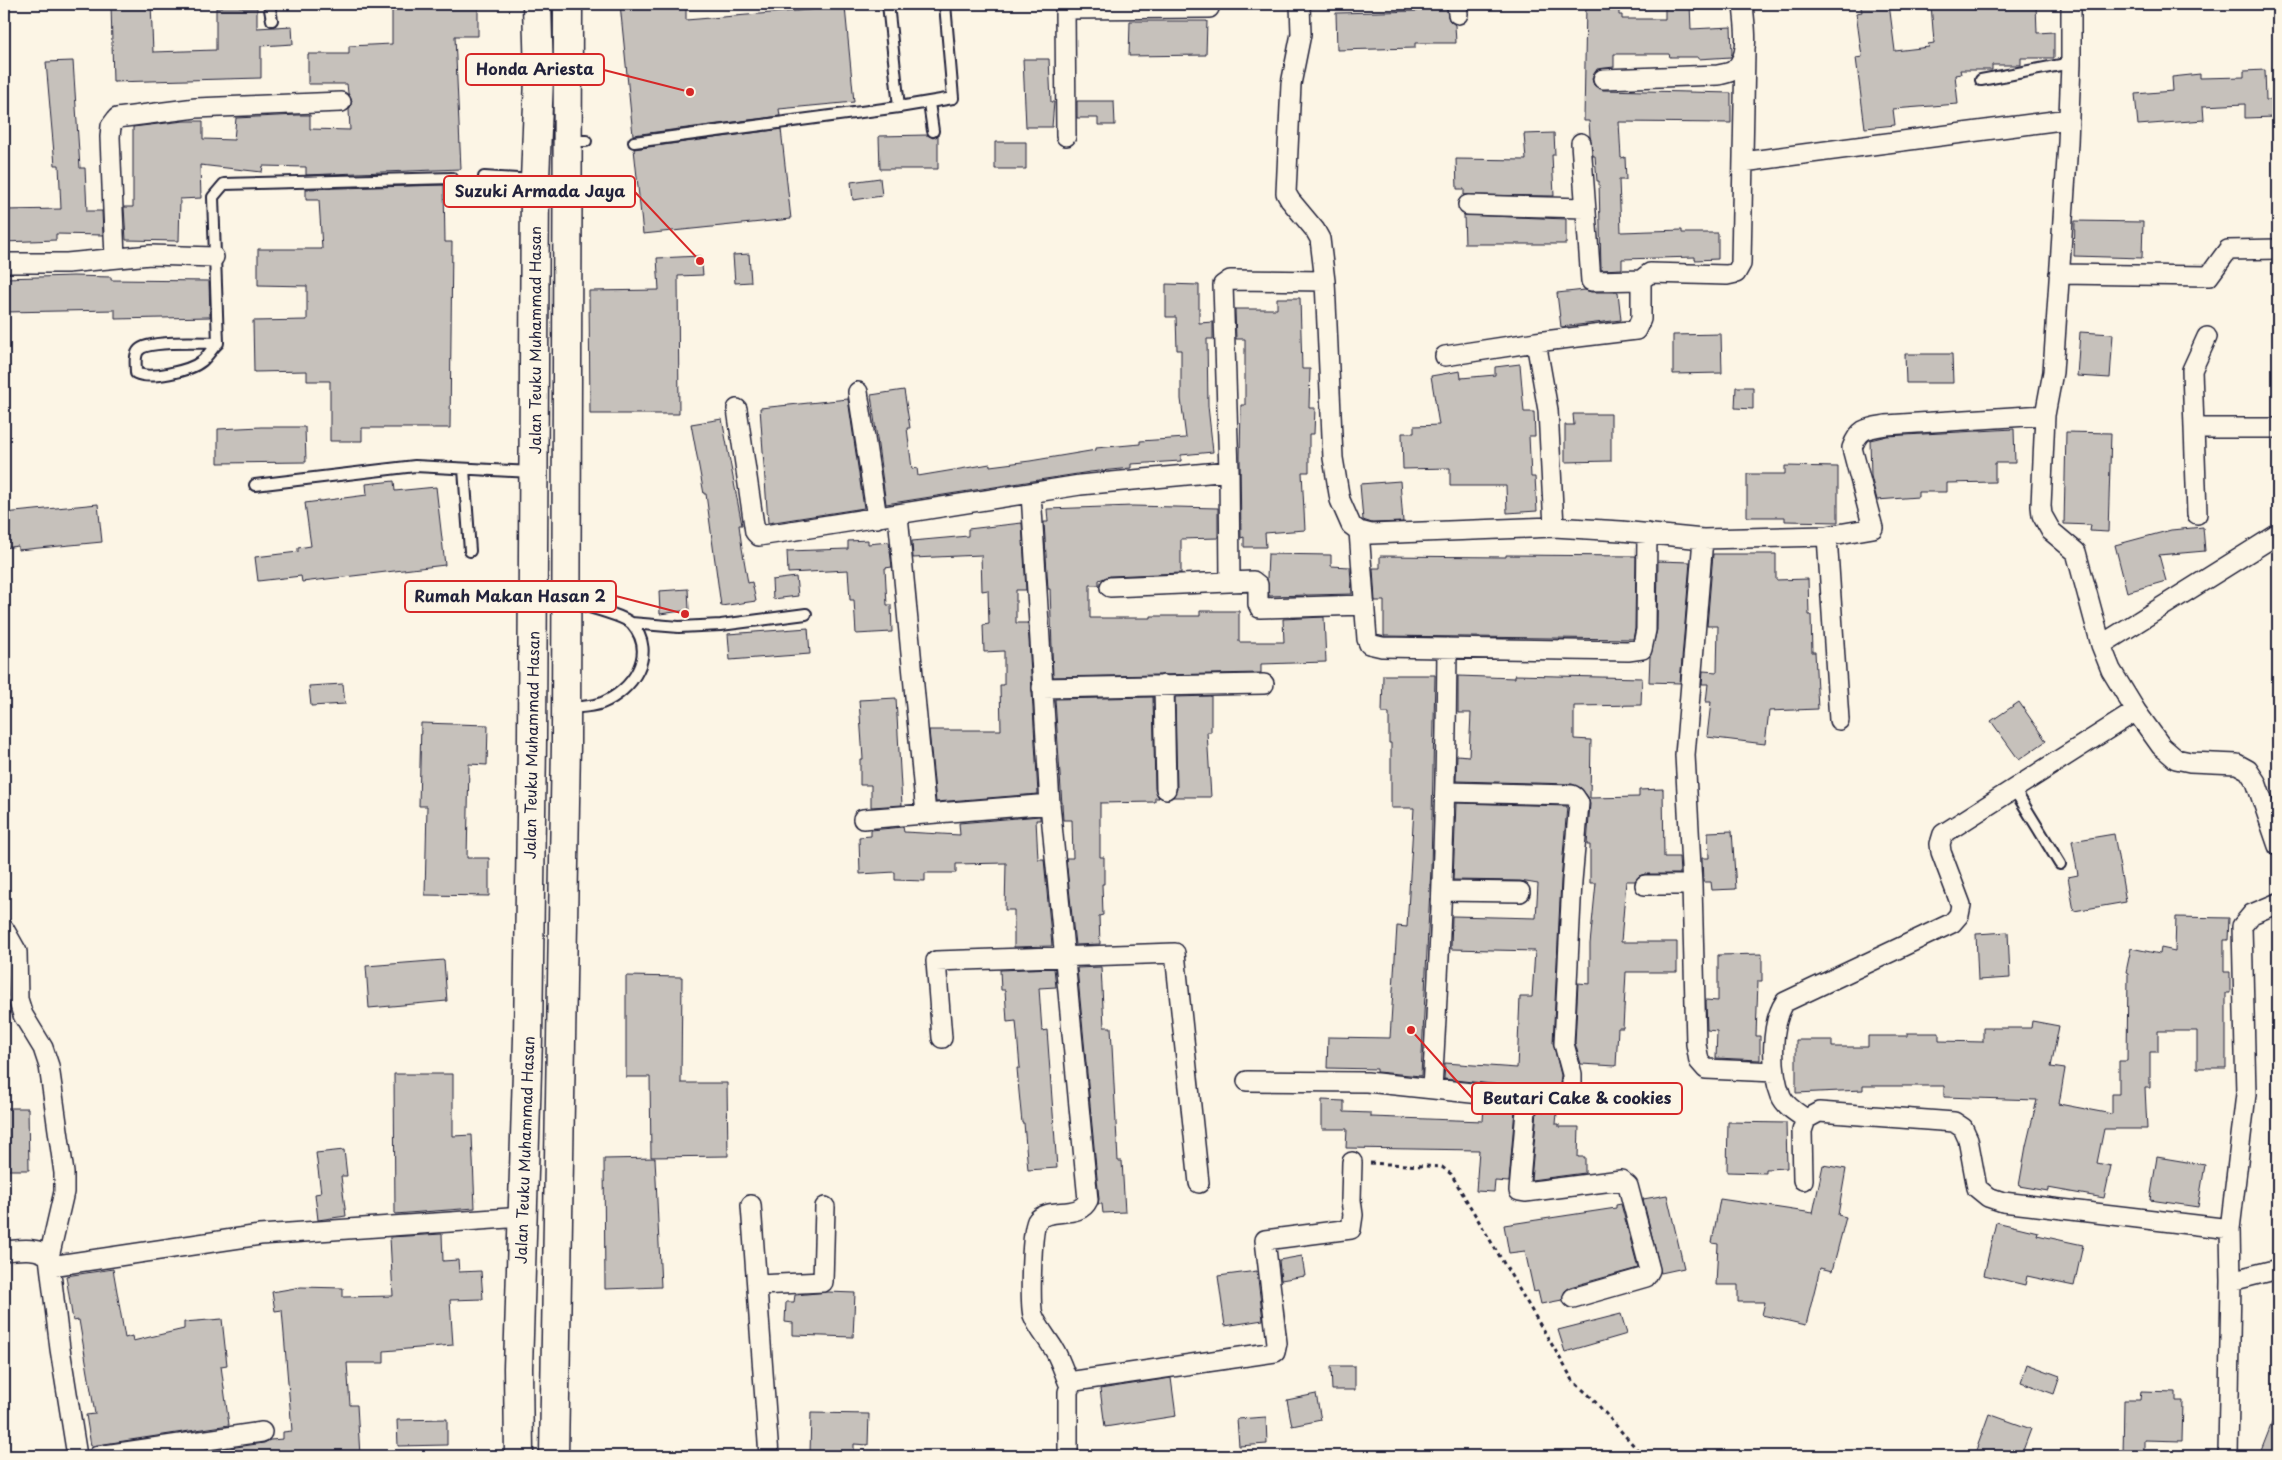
<svg xmlns="http://www.w3.org/2000/svg" width="2282" height="1460" font-family="'Playpen Sans',sans-serif">
	<style>
		.building { fill: #c6c1bb; stroke: #22223b }
		.lines { fill: none; stroke-linecap: round; stroke-linejoin: round }
		.service-casing { stroke: #22223b; stroke-width: 14 }
		.minor-casing { stroke: #22223b; stroke-width: 22 }
		.trunk-casing { stroke: #22223b; stroke-width: 31 }
		.path { stroke: #22223b; stroke-width: 3; stroke-dasharray: 4 4; stroke-linecap: butt }
		.service { stroke: #fcf5e5; stroke-width: 10 }
		.minor { stroke: #fcf5e5; stroke-width: 19 }
		.trunk { stroke: #fcf5e5; stroke-width: 28 }
		.labels { text-anchor: middle; dominant-baseline: central; stroke-width: 4; stroke-linejoin: round; paint-order: stroke }
		.street-label { font-size: 15px; fill: #22223b; stroke: #fcf5e5 }
		.leader { fill: none; stroke: #d62828; stroke-width: 2 }
		.callout-dot { fill: #d62828; stroke: #fcf5e5; stroke-width: 2 }
		.callout { fill: #fcf5e5; stroke: #d62828; stroke-width: 2 }
		.callout-label { font-size: 16px; text-anchor: middle; font-weight: bold; fill: #22223b }
	</style>
	<rect width="100%" height="100%" fill="#fcf5e5"/>
	<filter id="ink" filterUnits="userSpaceOnUse"><feTurbulence type="fractalNoise" baseFrequency=".02" numOctaves="2"/><feDisplacementMap in="SourceGraphic" scale="10" xChannelSelector="R" yChannelSelector="G"/><feConvolveMatrix kernelMatrix="1 2 1 2 8 2 1 2 1" color-interpolation-filters="sRGB"/></filter>
	<g filter="url(#ink)">
		<path class="building" d="M111,4H151L153,52L216,50V8H257V28L292,26L293,44L261,46V78L113,82Z
			M392,4H478V36H455L461,169L306,175V167L263,166L262,172L200,165L201,198L180,199L179,241L126,240L124,207H133V127L184,121H203V139L234,140L236,118L298,115H310V129L350,130L349,110L352,101L348,93L347,84H308V54H349V46L392,44Z
			M620,4H686V20L845,7L854,102L779,109L780,116L633,135Z
			M1586,4H1619V15H1622V19H1665V4H1690L1691,29L1731,27L1732,53L1731,57L1698,59V57H1670L1669,54H1614V67L1597,69L1592,79L1594,85L1603,90L1731,93V123L1619,122L1621,158L1625,157L1626,180H1619L1621,232L1682,230V233H1718V259L1695,260V257L1622,259V269L1601,270L1599,181H1597L1595,156H1593L1590,136L1589,121H1584Z
			M1860,4H1889L1895,51L1929,47L1928,44L1934,43L1931,4H2036L2037,33L2054,32V58H2021V65H1992V70H1960L1961,74L1955,75L1958,104L1893,109L1895,125L1865,128L1856,58L1862,57L1856,13L1862,12Z
			M1446,6L1449,20L1455,25L1456,43H1415V48L1337,50L1336,13L1418,11V7Z
			M1130,21H1207L1206,55L1129,56Z
			M1023,59H1049L1051,102H1054L1052,127H1026Z
			M73,61L80,168H85L87,211H102L103,235L56,234V240L4,242V210L61,209L59,165H55L46,62Z
			M2265,70L2266,100H2275V117L2245,118V104L2203,106L2204,120L2138,125L2135,94L2173,91L2172,77L2200,74V78L2244,77V71Z
			M1077,101H1114L1115,125H1098V118H1077Z
			M781,129L791,219L643,234L634,149Z
			M1554,133L1555,155H1552L1554,196L1464,195V189H1457L1456,159L1526,160L1524,134Z
			M928,135L933,138L938,135V169H880L879,136Z
			M995,142H1026V169H995Z
			M880,178L882,196L853,200L851,182Z
			M444,185L445,242H452L450,428H362V441H330V381H307V371L254,372L253,321L307,320V286L258,285V249H322L319,200H306V189Z
			M1464,215L1566,219V244H1465Z
			M2075,221L2143,222L2142,258L2074,256Z
			M749,254L751,282L735,283L733,255Z
			M701,256L703,275L678,276L679,414H590L589,291L659,290L657,258Z
			M73,276L111,277V280L209,281L210,317L115,319V310L4,312V278Z
			M1166,284L1199,285V323L1213,322V339H1207L1208,406L1213,452L1181,455V461L1131,464V468L1090,472L886,504L871,395L904,390L910,428H907L912,469L917,468L918,476L990,464V466L1030,461L1096,450V448L1140,444V441L1186,438L1181,399V350H1177L1176,317H1166Z
			M1585,290L1591,292H1618L1621,320L1561,327L1557,293Z
			M1277,298H1300L1302,369H1310L1309,408H1315L1314,434H1309V472H1302L1305,530L1265,533L1266,547H1244V537L1241,538L1240,457L1241,405H1245V339H1236L1235,309H1277Z
			M2080,332L2113,334L2110,378L2077,376Z
			M1721,334L1722,373L1673,374V335Z
			M1905,354H1952L1953,383H1906Z
			M1520,364L1524,412H1534L1535,436H1529L1531,477H1535L1537,511L1507,513L1506,486H1450V468L1403,469L1402,433H1414V426L1439,425L1431,376L1460,371L1461,378L1495,375V367Z
			M1736,387H1753V409L1735,408Z
			M848,399L864,508L768,523L760,408Z
			M1573,414H1611V461L1565,462V425H1574Z
			M722,419L742,525H739L742,548L748,583L752,582L756,601L721,606L706,494H704L691,424Z
			M261,427H305L306,462L218,463V429Z
			M2014,429L2015,463H1995V482L1947,483V492H1918V497L1877,500L1871,476L1870,440L1887,436Z
			M2066,432L2111,433L2108,532L2090,531L2091,525L2064,524Z
			M1785,466L1838,467V522L1785,521V517H1747V474H1785Z
			M394,481L395,491L436,487L445,565L302,582L301,576L258,581L255,557L298,552V548L311,546L305,503L367,495L366,484Z
			M1400,481L1403,522L1372,523L1363,520L1360,484Z
			M98,504L102,542L18,550V546L4,548V513Z
			M1133,506L1218,508V538L1181,539V573L1110,576L1099,580V585H1090V618H1151V616H1200V611H1239V642H1284L1283,619L1324,617L1326,662L1261,664V673L1053,677L1050,589H1048L1044,522H1048L1047,509Z
			M1022,523L1026,590H1016V623H1028L1038,794L936,802L929,730H1001L1000,685H1004V651L984,652L983,625L989,624L988,590L982,591L981,555L913,558L912,541L968,536V529Z
			M2203,527L2205,551L2159,555L2166,581L2127,592L2115,545L2171,530Z
			M868,540V544L889,542L892,567L885,568L887,605H891L892,632L856,634L854,600H850L848,570L788,573L787,551L848,549V541Z
			M1268,554L1331,555V566L1350,567L1352,594L1269,596L1267,578Z
			M1713,554H1776V580L1808,579L1809,615H1811L1812,652H1815L1818,709L1769,711L1765,744L1707,737L1711,702H1706L1708,684H1702L1703,671L1717,672L1718,626H1707Z
			M1506,555L1636,556L1635,629L1633,639L1384,636V601H1375L1373,568H1380V556L1506,557Z
			M1658,561L1690,562L1680,683L1649,682L1650,656L1657,630Z
			M796,577L798,596L773,599L772,580Z
			M688,589L689,610L660,614L659,591Z
			M808,628L810,654L730,660L728,634Z
			M1383,675H1435L1431,868L1421,1076L1377,1072V1069L1327,1068L1328,1037L1390,1038L1397,926L1407,927L1414,808H1391V743H1389V713H1382Z
			M1515,675L1642,678L1641,705L1574,706V739L1591,740L1590,798L1639,797V790L1663,789L1664,857H1679L1680,874H1645L1639,876L1635,881H1626L1621,942H1677V972H1626L1623,1028H1618L1616,1066L1581,1064L1575,1043L1578,983L1590,984V944L1596,883H1590V845H1587L1590,804L1588,797L1581,788L1572,784L1456,781L1457,755L1469,756L1471,713H1458V676L1515,678Z
			M343,684L345,704L311,706L309,686Z
			M1211,696V732H1207L1211,797H1173L1177,789L1175,697Z
			M1153,697L1155,789L1159,798H1155V802L1100,803V857H1104V884H1102L1103,915L1099,916L1100,944L1075,945L1066,858H1073L1072,820H1063L1055,699Z
			M896,698L902,805L871,807V785H860V759H863L859,700Z
			M2019,702L2046,741L2019,760L1991,721Z
			M421,723L488,725L487,765L469,764L467,858H489V896L425,895L427,806H419Z
			M1456,803L1567,806L1561,880L1553,1043L1561,1075L1559,1091L1444,1079L1445,1063L1517,1068L1520,997H1532L1535,951L1451,949L1452,916L1536,918L1538,884L1520,881L1453,880Z
			M1040,816V820H1036L1038,859H1044L1052,946L1014,947V910H1005L1006,863L956,864V873H925V881L895,880V872L860,874L859,837L871,836V830L903,827L904,832L960,835L959,823Z
			M1732,831L1736,889L1712,890L1711,882H1703L1702,858H1709L1708,832Z
			M2114,834L2126,902L2074,911L2068,877L2078,875L2072,841Z
			M2176,917L2229,918L2228,940H2224V972H2230V993H2226V1068H2197V1031H2158V1052H2150V1088H2145L2147,1129H2104L2097,1163L2111,1166L2104,1198L2048,1188V1191L2019,1186L2026,1146L2037,1100L1944,1097V1086H1863V1090L1796,1093V1040H1832V1047H1868V1036H1907V1033H1939V1041L1983,1042V1028H2031L2032,1021L2059,1026L2051,1067L2065,1069L2059,1104L2112,1114V1094H2119V1061H2127L2128,973L2126,972L2131,948L2160,954L2161,948L2175,951Z
			M2008,932L2010,978L1978,980L1976,934Z
			M1762,954V981H1758L1756,1036H1760V1060L1716,1058L1717,1031L1707,1030L1706,1000L1718,1001V955Z
			M444,960L447,1001L369,1008L366,966Z
			M1101,967L1104,1027H1111L1118,1161H1122L1125,1212L1103,1213L1102,1204H1098L1099,1199L1077,968Z
			M1054,968L1056,987L1039,988L1042,1031L1047,1030L1057,1168L1028,1170L1024,1123H1022L1019,1092L1017,1068H1020L1016,1021L1007,1022L1005,990H1001L1000,970Z
			M626,976L682,977L681,1083H727L728,1156L651,1157L650,1077H626Z
			M394,1074H453V1136L472,1135L475,1208L395,1214Z
			M1322,1100L1344,1101V1112L1371,1113V1117L1483,1121L1484,1106L1515,1109L1509,1182L1495,1181L1494,1192L1476,1191L1479,1150L1346,1148L1347,1129H1322Z
			M4,1108H28L29,1170H4Z
			M1537,1111L1557,1113L1556,1124H1559V1127H1579L1578,1157H1585V1173L1531,1180Z
			M1728,1122L1786,1123L1787,1168L1766,1169V1173L1727,1172Z
			M344,1150L347,1176H341L346,1216L318,1220L315,1194L321,1193L316,1153Z
			M2157,1157L2205,1165L2198,1207L2150,1200Z
			M655,1158L661,1287L605,1289L604,1159Z
			M1823,1165L1846,1169L1838,1215L1846,1217L1832,1271L1820,1268L1806,1325L1762,1315L1765,1302H1738V1285H1716L1718,1244L1712,1243L1720,1199L1813,1213Z
			M1667,1195L1684,1268L1661,1273L1643,1199Z
			M1621,1204L1638,1268L1570,1287L1565,1291L1562,1300L1541,1304L1538,1291L1534,1292L1525,1251L1509,1253L1504,1225L1616,1208V1205Z
			M1996,1222L2038,1232L2037,1235L2083,1245L2074,1286L2027,1276L2025,1285L1984,1275Z
			M442,1234L443,1261L458,1260L459,1272L481,1271L483,1299L450,1300L453,1345L384,1351V1363H347L350,1405H357L360,1456H174L264,1443L270,1440L283,1439V1432L292,1431L282,1310L275,1311L272,1292L301,1287L343,1288V1297L393,1296L390,1237Z
			M1302,1256L1305,1276L1281,1280L1279,1260Z
			M113,1269L125,1338L132,1336L133,1341L184,1329V1322L222,1319L227,1365L221,1366L229,1425L91,1446L86,1415L95,1414L79,1320L73,1321L66,1276Z
			M1257,1271L1263,1320L1225,1326L1218,1276Z
			M828,1292L855,1293L853,1337L793,1335V1323L785,1322L786,1302H794L795,1295Z
			M1621,1314L1627,1334L1565,1352L1558,1330Z
			M2027,1364L2060,1376L2054,1394L2021,1382Z
			M1331,1366H1355V1390H1332Z
			M1171,1378L1176,1416L1105,1427L1100,1389Z
			M2141,1391L2176,1392V1401H2183L2182,1441L2144,1440V1456H2123L2124,1400H2140Z
			M1316,1394L1321,1420L1292,1426L1287,1400Z
			M2277,1410L2278,1456H2259Z
			M811,1413L869,1414L868,1445L854,1444V1456L810,1455Z
			M1989,1414L2031,1429L2021,1456H1974Z
			M1266,1417L1267,1444L1239,1446L1237,1419Z
			M447,1419V1445L398,1446L397,1420Z"/>
		<g class="lines">
			<defs>
				<path id="service" d="M269,4L272,20
					M888,4L899,107L953,98L945,4
					M1981,80L2071,63
					M929,103L933,131
					M569,141H586
					M634,142L899,107
					M484,177L534,180
					M218,343C203,343 148,340 139,350C134,355 136,366 136,373C150,380 190,371 202,361C208,356 212,348 218,343L213,197L224,184L452,178
					M464,469L470,551
					M255,485L415,466L533,472
					M568,601C581,605 624,615 632,624C658,654 632,691 602,703C592,707 579,707 568,708
					M631,623L679,627L721,625L806,614
					M2014,789L2060,864"/>
				<path id="minor" d="M1065,4V9L1209,8
					M1300,4L1301,34L1291,84L1286,193L1290,200L1315,230L1320,239L1325,281L1333,458L1340,500L1351,525L1359,531L1371,534L1554,527L1621,531L1703,539L1827,536L1873,528L1852,448C1859,428 1867,428 1886,425L2045,415
					M1457,4L1458,14
					M2071,4V63L2068,143L2053,372L2045,415L2041,506L2042,515L2051,531L2076,552L2101,645L2111,670L2136,711L2161,746L2176,759L2190,762L2237,764L2248,770L2256,782L2278,846
					M1065,9L1066,136
					M1603,79L1718,75C1723,74 1730,73 1734,70C1752,56 1744,23 1743,4
					M1581,143L1591,281L1641,280L1650,273L1727,275L1736,273L1741,264L1745,51
					M1743,162L2069,119
					M1468,205L1585,208
					M115,258L110,137L111,126L117,118L196,108L341,102
					M4,263H67L150,255L214,257
					M2059,274L2209,276L2228,250L2278,249
					M1536,342L1548,410L1554,527
					M1445,356L1536,342L1636,330L1641,319V280
					M858,392L877,518
					M737,409L755,532L759,536L1080,485L1229,471
					M2195,428H2278
					M1031,493L1050,804L1088,1200C1079,1220 1049,1206 1037,1221C1031,1227 1030,1305 1033,1315C1038,1328 1048,1339 1055,1351C1061,1362 1065,1375 1070,1386
					M2197,514L2192,370L2207,337
					M898,515L926,814
					M1359,531L1367,639L1369,644L1382,647L1628,651L1642,649L1646,630L1647,533
					M1827,536L1839,720
					M1703,539L1685,755L1692,885L1696,1044L1699,1061L1706,1069L1775,1072
					M1230,582L1229,471L1223,285L1230,280L1325,281
					M1110,587L1253,581L1258,585V604L1260,608L1364,605
					M2101,645L2278,534
					M1164,685L1166,789
					M1042,688L1264,684
					M863,819L1050,804
					M1645,885H1692
					M1442,891L1520,892
					M4,929L17,952L18,999L23,1015L43,1048L49,1066L64,1173V1192L49,1257
					M942,1038L936,961L1175,953L1199,1183
					M1247,1081L1367,1082L1566,1103L1572,1100V1074L1564,1044L1572,881L1579,803L1575,797L1572,795L1446,792
					M1432,1088C1441,942 1446,795 1447,648
					M1527,1099L1519,1191L1525,1192L1621,1180L1628,1186L1650,1270L1646,1277L1573,1298
					M1806,1119C1797,1113 1785,1106 1781,1096C1771,1071 1770,1024 1785,1002L1952,923L1959,915L1961,905L1941,852L1940,844L1943,834L2136,711
					M1803,1180L1802,1131L1806,1119L1819,1112L1954,1122L1963,1128L1968,1139L1977,1188L1988,1197L2003,1202L2230,1229
					M751,1205L769,1456
					M4,1251C18,1250 38,1246 49,1257L60,1349L77,1456
					M51,1266L260,1235L523,1217
					M2231,1281L2278,1269
					M758,1285L823,1282L825,1207
					M98,1456L262,1432
					M1068,1456V1392L1070,1386L1075,1381L1275,1352L1277,1343L1265,1240L1351,1229L1353,1215L1351,1200L1352,1162
					M2228,1456L2231,1281L2230,1229L2246,1094L2242,926L2252,914L2278,903"/>
				<path id="trunk" d="M519,1456L518,1368L528,1038L532,740L535,180L539,78L537,4
					M554,1456L566,744L568,4"/>
			</defs>
			<use href="#service" class="service-casing"/>
			<use href="#minor" class="minor-casing"/>
			<use href="#trunk" class="trunk-casing"/>
			<path class="path" d="M1370,1163L1442,1167L1451,1174L1574,1382L1591,1397L1643,1456"/>
			<use href="#service" class="service"/>
			<use href="#minor" class="minor"/>
			<use href="#trunk" class="trunk"/>
		</g>
	</g>
	<g class="labels">
		<g class="street-label">
			<text transform="translate(534 340) rotate(-90)">Jalan Teuku Muhammad Hasan</text>
			<text transform="translate(531 745) rotate(-89)">Jalan Teuku Muhammad Hasan</text>
			<text transform="translate(524 1150) rotate(-88)">Jalan Teuku Muhammad Hasan</text>
		</g>
	</g>
	<path class="leader" d="M690 92L604 70M700 261L635 192M685 614L616 596M1411 1030L1472 1098"/>
	<g class="callout-dot">
		<circle cx="690" cy="92" r="5"/>
		<circle cx="700" cy="261" r="5"/>
		<circle cx="685" cy="614" r="5"/>
		<circle cx="1411" cy="1030" r="5"/>
	</g>
	<g class="callout">
		<rect x="466" y="54" width="138" height="31" rx="5"/>
		<rect x="444" y="176" width="191" height="31" rx="5"/>
		<rect x="405" y="581" width="211" height="31" rx="5"/>
		<rect x="1472" y="1083" width="210" height="31" rx="5"/>
	</g>
	<g class="callout-label">
		<text x="535" y="75">Honda Ariesta</text>
		<text x="540" y="197">Suzuki Armada Jaya</text>
		<text x="510" y="602">Rumah Makan Hasan 2</text>
		<text x="1577" y="1104">Beutari Cake &amp; cookies</text>
	</g>
	<rect width="2282" height="1460" fill="none" stroke="#fcf5e5" stroke-width="20"/>
	<rect x="10" y="10" width="2262" height="1440" fill="none" stroke="#22223b" stroke-width="2" filter="url(#ink)"/>
</svg>
